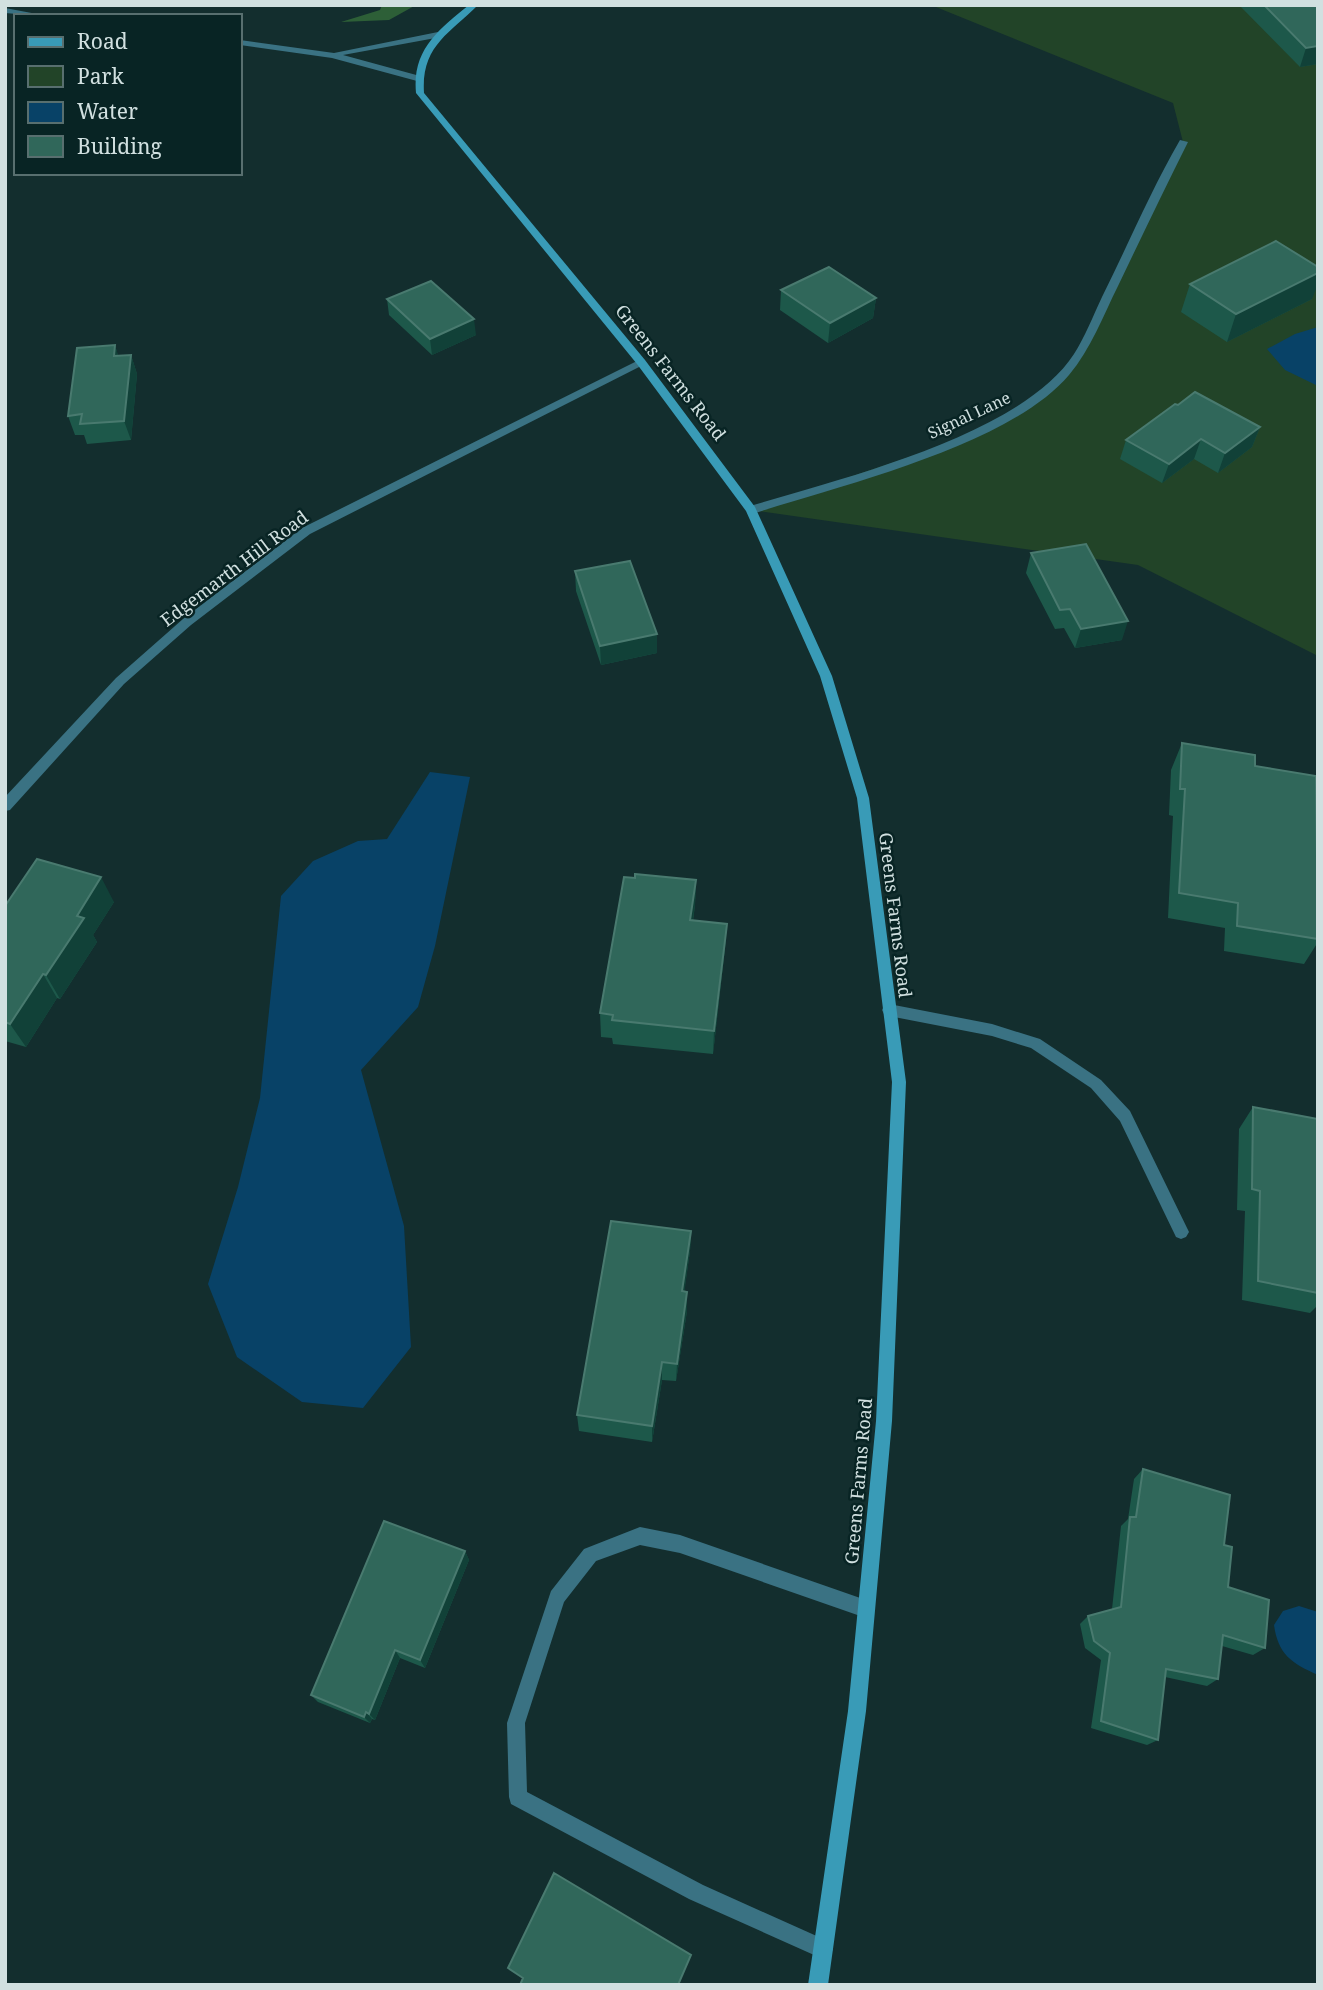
<svg xmlns="http://www.w3.org/2000/svg" width="1323" height="1990" font-family="'Noto Serif',serif">
	<style>
		.green { fill: #224428 }
		.forest { fill: #2d5f37 }
		.water { fill: #084267 }
		.lines { fill: none; stroke-linecap: round; stroke-linejoin: round }
		.service { fill: #3a7283; fill-rule: evenodd }
		.minor { fill: #3a7283; fill-rule: evenodd }
		.secondary { fill: #399bb7; fill-rule: evenodd }
		.wall { fill: #1d584a }
		.shaded-wall { fill: #114138 }
		.building { fill: #30675a; stroke: #497a6f; stroke-width: 2 }
		.labels { text-anchor: middle; dominant-baseline: central; stroke-width: 5; stroke-linejoin: round; paint-order: stroke }
		.far-street-label { font-size: 16px; fill: #d1e0e0; stroke: #082424 }
		.street-label { font-size: 18px; fill: #d1e0e0; stroke: #082424 }
	</style>
	<rect width="100%" height="100%" fill="#132e2e"/>
	<path class="green" d="M931,5H1318V656L1138,565L751,510L936,448L1011,415L1066,373L1183,142L1173,103Z"/>
	<path class="forest" d="M382,5H416L389,20L341,22L380,10Z"/>
	<path class="water" d="M1318,327V386L1285,370L1267,349L1295,334Z
		M430,772L470,777L435,946L418,1007L361,1070L404,1226L411,1347L363,1408L302,1402L237,1357L208,1284L238,1187L260,1098L281,896L313,861L358,841L387,839Z
		M1299,1606L1318,1612V1675C1291,1663 1278,1654 1274,1625L1283,1611Z"/>
	<g class="lines">
		<path class="service" d="M889,1004L992,1024L1040,1039L1101,1080L1130,1111L1189,1232L1186,1237L1181,1239L1176,1237L1120,1121L1091,1088L1031,1048L992,1036L889,1016L884,1014L882,1010L884,1006Z
			M640,1527L680,1535L866,1600L872,1603L875,1609L872,1615L866,1618L680,1553L640,1545L596,1561L564,1602L525,1723L527,1792L703,1885L830,1942L833,1949L830,1956L823,1959L689,1899L511,1804L509,1797L507,1723L551,1591L584,1549Z"/>
		<path class="minor" d="M5,8L37,14L41,16L5,13Z
			M438,32L442,35L441,37L343,55L420,76L421,78L417,81L332,58L240,45V40L334,53Z
			M1180,140L1188,142C1164,190 1141,238 1118,286C1103,316 1091,349 1069,375C1010,445 843,485 755,513H747V507C838,479 1021,436 1074,354C1085,337 1093,316 1102,297C1128,245 1151,190 1180,140Z
			M641,359L645,360V364L310,534L191,625L124,684L10,810L5,811V797L116,678L183,619L302,528Z"/>
		<path class="secondary" d="M469,5H478C449,34 421,46 424,93L645,360L755,507L832,676L869,798L906,1082L892,1421L866,1711L828,1985H808L848,1711L876,1421L892,1082L857,798L820,676L746,511L637,364L416,93C412,50 438,30 469,5Z"/>
	</g>
	<path class="wall" d="M1239,5H1318V64L1300,67Z
		M1190,284L1312,299L1227,342L1181,312Z
		M781,290L876,298L873,318L828,343L780,310Z
		M387,299L476,335L432,355L389,315Z
		M115,345L118,356L131,355L137,374L131,440L87,444L84,435H75L68,416Z
		M1178,405L1260,427L1252,447L1218,473L1194,459L1162,483L1120,459L1126,440Z
		M1031,553L1122,640L1075,648L1064,628L1055,629L1026,573Z
		M575,571L657,634V653L601,665L576,591Z
		M1182,743L1255,766L1318,863V942L1304,964L1224,951L1225,928L1168,918L1173,816L1169,815L1171,770Z
		M696,880L695,905L693,921L727,924L725,948L713,1054L613,1044L612,1038L601,1037L600,1013Z
		M114,902L93,935L97,942L60,999L57,998L26,1047L5,1041V906Z
		M1253,1107L1318,1119V1305L1310,1313L1242,1300L1245,1211L1237,1210L1239,1129Z
		M691,1231L690,1251L684,1292H687V1311L676,1381L662,1380L652,1442L579,1431L577,1415Z
		M1143,1469L1224,1545L1228,1587L1265,1648L1253,1655L1222,1646L1218,1679L1207,1686L1165,1677L1158,1740L1147,1745L1091,1728L1101,1660L1085,1648L1080,1624L1088,1616L1112,1609L1121,1526L1128,1519L1134,1479Z
		M465,1551L469,1560L425,1668L400,1658L375,1720L372,1719L370,1723L318,1702L311,1695Z"/>
	<path class="shaded-wall" d="M1318,46V64L1300,67L1306,48Z
		M1318,273V284L1312,299L1227,342L1236,314Z
		M876,298L873,318L828,343L830,323Z
		M474,319L476,335L432,355L430,339Z
		M115,345L121,365L114,356Z
		M131,355L137,374L131,440L124,421Z
		M1260,427L1252,447L1218,473L1225,453Z
		M1201,439L1194,459L1162,483L1169,464Z
		M1128,621L1122,640L1075,648L1081,629Z
		M657,634V653L601,665L600,646Z
		M101,877L114,902L93,935L97,942L60,999L46,975L77,916Z
		M696,880L695,905L689,945L690,920Z
		M727,924L725,948L713,1054L714,1031Z
		M43,974L57,998L26,1047L10,1024Z
		M691,1231L690,1251L682,1310V1291Z
		M687,1292V1311L676,1381L677,1364Z
		M662,1362V1380L652,1442V1426Z
		M465,1551L469,1560L425,1668L420,1660Z
		M395,1650L400,1658L375,1720L369,1714Z
		M366,1712L372,1719L370,1723L364,1717Z"/>
	<path class="building" d="M1264,5H1318V46L1306,48Z
		M1276,241L1318,267V273L1236,314L1190,284Z
		M829,267L876,298L830,323L781,290Z
		M431,281L474,319L430,339L387,299Z
		M115,345L114,356L131,355L124,421L80,424L82,414L68,416L77,348Z
		M1195,392L1260,427L1225,453L1201,439L1169,464L1126,440L1175,404L1178,405Z
		M1086,544L1128,621L1081,629L1070,609L1060,610L1031,553Z
		M630,561L657,634L600,646L575,571Z
		M1182,743L1255,755V766L1316,776L1318,939L1237,926L1238,903L1179,893L1185,789H1180Z
		M37,859L101,877L77,916L84,918L46,975L43,974L10,1024L5,1022V906Z
		M635,874L696,880L690,920L727,924L714,1031L612,1020L613,1015L600,1013L624,877L635,878Z
		M1253,1107L1318,1119V1293L1258,1281L1260,1191L1252,1189Z
		M611,1221L691,1231L682,1291L687,1292L677,1364L662,1362L652,1426L577,1415Z
		M1143,1469L1230,1495L1224,1545L1232,1547L1228,1587L1269,1600L1265,1648L1223,1635L1218,1679L1166,1669L1158,1740L1101,1721L1110,1653L1094,1641L1088,1616L1121,1607L1130,1517H1136Z
		M384,1521L465,1551L420,1660L395,1650L369,1714L366,1712L364,1717L311,1695Z
		M554,1873L691,1955L678,1985H520L523,1978L508,1968Z"/>
	<g class="labels">
		<g class="far-street-label">
			<text transform="translate(969 415) rotate(-25)">Signal Lane</text>
		</g>
		<g class="street-label">
			<text transform="translate(671 372) rotate(52)">Greens Farms Road</text>
			<text transform="translate(234 568) rotate(-37)">Edgemarth Hill Road</text>
			<text transform="translate(896 915) rotate(83)">Greens Farms Road</text>
			<text transform="translate(858 1481) rotate(-85)">Greens Farms Road</text>
		</g>
	</g>
	<rect width="1323" height="1990" fill="none" stroke="#d1e0e0" stroke-width="14"/>
	<rect x="14" y="14" width="228" height="161" fill="#082424" stroke="#586f6f" stroke-width="2"/>
	<rect x="28" y="37" width="35" height="10" fill="#399bb7" stroke="#586f6f" stroke-width="2"/>
	<text x="77" y="49" font-size="21" fill="#d1e0e0">Road</text>
	<rect x="28" y="66" width="35" height="21" fill="#224428" stroke="#586f6f" stroke-width="2"/>
	<text x="77" y="84" font-size="21" fill="#d1e0e0">Park</text>
	<rect x="28" y="102" width="35" height="21" fill="#084267" stroke="#586f6f" stroke-width="2"/>
	<text x="77" y="119" font-size="21" fill="#d1e0e0">Water</text>
	<rect x="28" y="136" width="35" height="21" fill="#30675a" stroke="#586f6f" stroke-width="2"/>
	<text x="77" y="154" font-size="21" fill="#d1e0e0">Building</text>
</svg>
